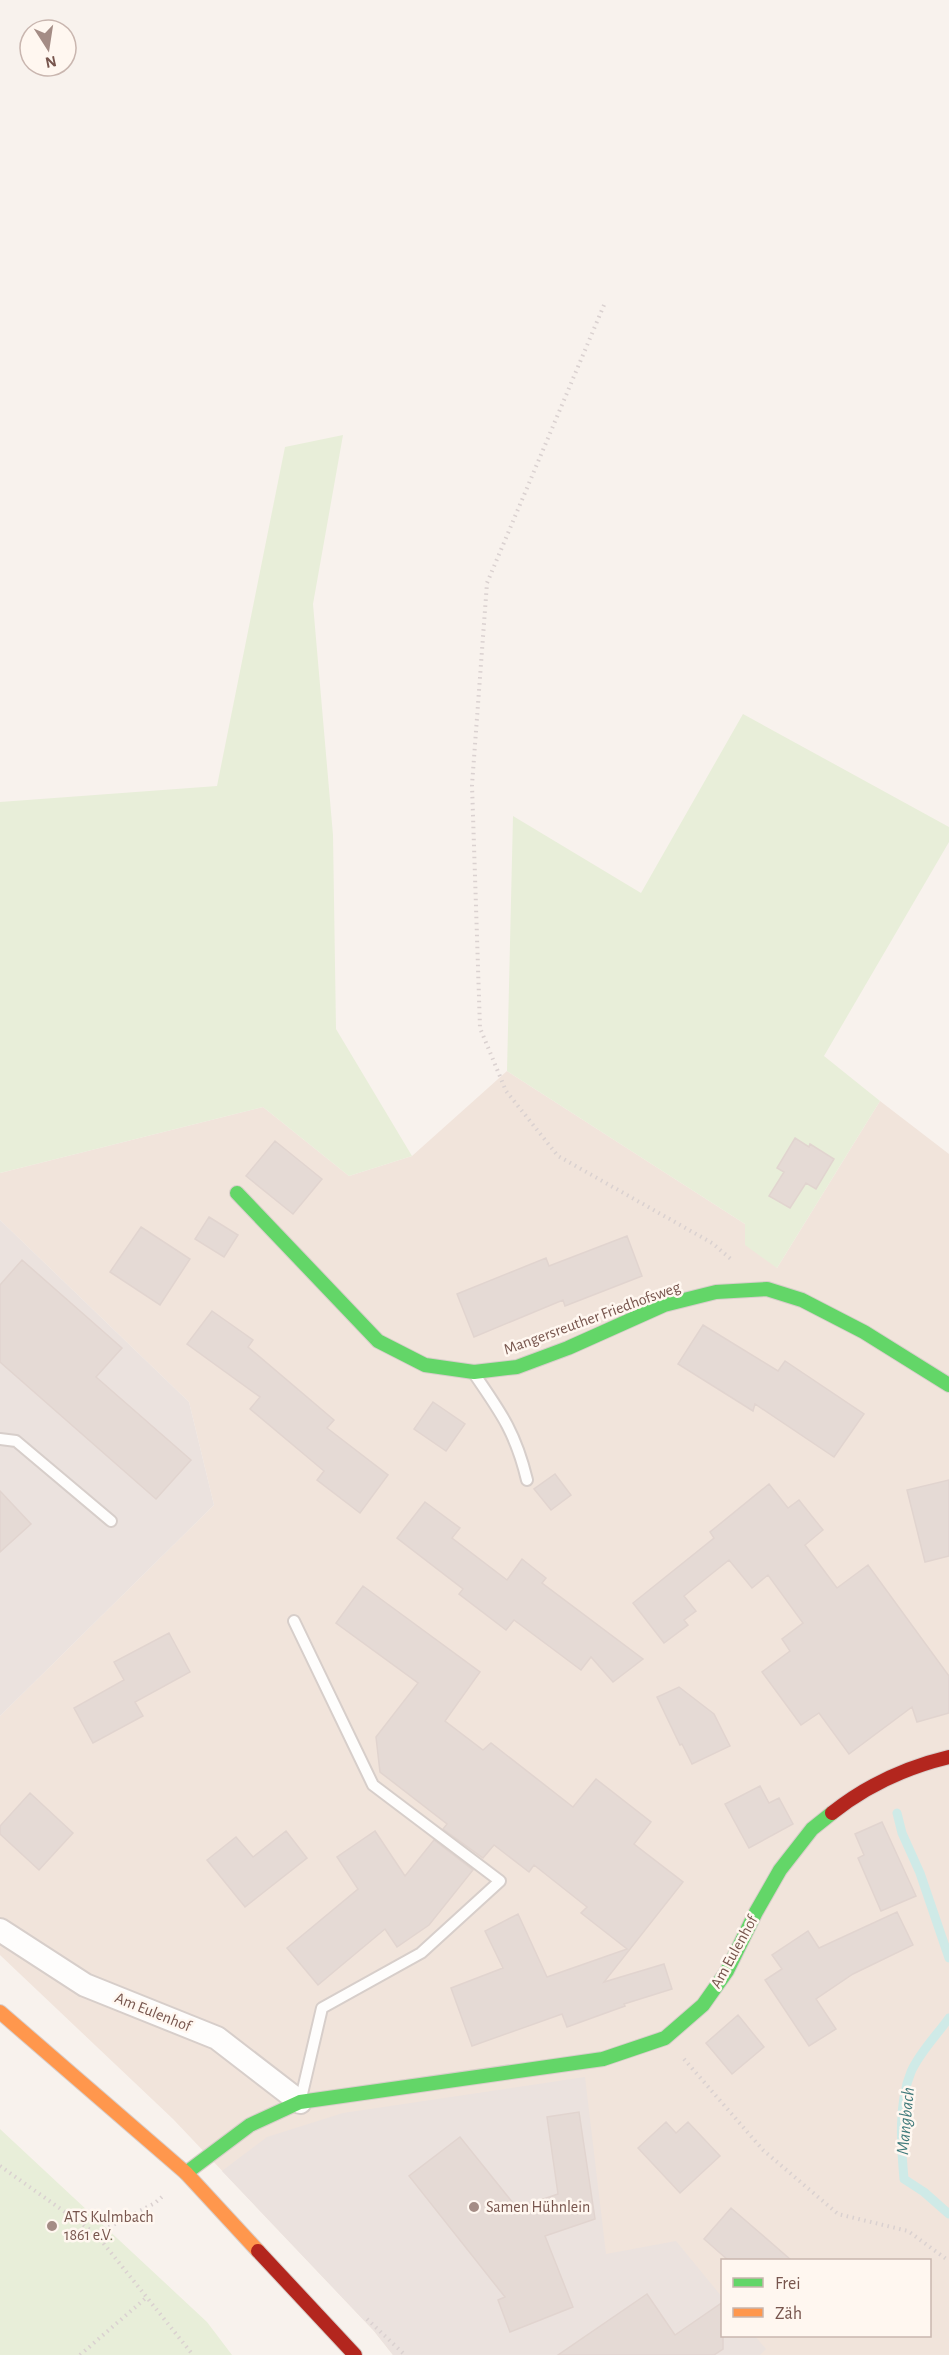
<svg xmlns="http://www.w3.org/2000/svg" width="949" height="2355" font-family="'Alegreya Sans',sans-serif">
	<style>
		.residential { fill: #f1e4db; fill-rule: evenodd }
		.industrial { fill: #ebe2de }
		.green { fill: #e8eed9 }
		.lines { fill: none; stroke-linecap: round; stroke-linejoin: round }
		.stream { stroke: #cfeae7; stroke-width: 9 }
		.building { fill: #e5dad5; stroke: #e1d4cf; stroke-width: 1.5 }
		.lane-casing { stroke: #d7ceca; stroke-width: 14 }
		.street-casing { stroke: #d7ceca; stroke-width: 26 }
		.fast-casing { stroke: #d8ceca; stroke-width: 16 }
		.slow-casing { stroke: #d8ceca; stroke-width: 16 }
		.jam-casing { stroke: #d8ceca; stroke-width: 16 }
		.path { stroke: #dad1d0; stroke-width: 4; stroke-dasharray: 1.5 4.5; stroke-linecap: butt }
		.lane { stroke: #fefdfc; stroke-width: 10 }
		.street { stroke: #fefdfc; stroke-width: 22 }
		.fast { stroke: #63d668; stroke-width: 14 }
		.slow { stroke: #ff974d; stroke-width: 14 }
		.jam { stroke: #b3261e; stroke-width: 14 }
		.poi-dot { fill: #a48c85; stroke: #fff7f0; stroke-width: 2 }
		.labels { text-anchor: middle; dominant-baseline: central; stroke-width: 5; stroke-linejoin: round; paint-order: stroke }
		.street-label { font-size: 16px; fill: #77554d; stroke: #fff7f0 }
		.poi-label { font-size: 16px; fill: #77554d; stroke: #fff7f0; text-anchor: start }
		.water-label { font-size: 18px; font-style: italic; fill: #407a7b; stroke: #fff7f0 }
	</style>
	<rect width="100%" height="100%" fill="#f8f2ed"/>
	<path class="residential" d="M507,1071L745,1224L777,1268L880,1101L949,1154V2355H393L374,2331L173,2119L0,1955V1716L214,1505L189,1402L0,1220V1173L263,1107L349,1176L412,1156ZM722,2260H930V2336H722Z"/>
	<path class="industrial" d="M0,1220L189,1402L214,1505L0,1716Z
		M585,2077L606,2254L676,2241L722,2297V2336H755L766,2349L760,2355H393L374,2331L222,2171L267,2137L343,2113Z"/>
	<path class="green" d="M343,435L313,604L333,835L336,1029L412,1156L349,1176L263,1107L0,1173V802L217,786L285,447Z
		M743,714L949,827V842L824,1056L880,1101L777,1268L745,1245V1224L507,1071L513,816L641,893Z
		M0,2129L207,2322L232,2355H0Z"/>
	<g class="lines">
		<path class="stream" d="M897,1813L902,1833L920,1873L949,1958
			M949,2018C937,2035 919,2053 911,2072C898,2103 901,2146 904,2179L924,2192L949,2214"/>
	</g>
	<path class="building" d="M795,1138L809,1147L810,1144L834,1159L816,1189L806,1183L790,1208L769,1196L784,1172L777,1168Z
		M275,1141L322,1179L293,1214L246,1176Z
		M209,1217L238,1235L224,1257L195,1239Z
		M141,1227L190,1259L160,1305L110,1272Z
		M627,1236L642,1276L565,1306L563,1300L474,1337L457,1294L546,1258L549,1266Z
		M22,1260L122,1348L96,1377L191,1460L156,1499L0,1362V1285Z
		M212,1311L253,1340L248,1347L334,1420L327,1428L388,1475L360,1513L317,1480L324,1471L250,1409L260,1397L187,1344Z
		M703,1325L778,1371L785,1361L864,1414L834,1457L755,1404L753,1411L678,1364Z
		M433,1402L465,1424L446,1451L414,1429Z
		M555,1474L571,1495L551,1510L534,1489Z
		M949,1480V1556L925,1562L907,1490Z
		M769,1484L788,1508L799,1500L823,1530L805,1545L837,1588L868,1565L949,1676V1713L917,1722L912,1707L849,1754L819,1713L801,1725L762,1672L790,1651L782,1639L803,1623L768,1575L752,1588L729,1560L684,1596L696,1611L684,1620L688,1625L664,1643L633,1603L714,1538L710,1532Z
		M0,1491L31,1524L0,1552Z
		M425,1502L460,1528L452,1538L507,1580L522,1559L546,1578L542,1583L643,1659L613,1682L591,1657L581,1670L514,1620L506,1630L459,1594L463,1589L397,1538Z
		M363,1586L480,1672L445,1721L483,1750L491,1743L573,1807L596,1779L651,1822L634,1844L683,1882L604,1982L664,1964L672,1989L624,2004L625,2006L567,2027L562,2014L472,2046L451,1988L503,1968L485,1931L518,1914L547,1977L627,1949L581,1913L587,1907L534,1865L529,1872L494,1845L483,1858L443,1829L447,1824L380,1772L376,1737L418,1683L336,1623Z
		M169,1633L190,1672L135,1702L143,1716L93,1743L74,1708L124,1680L114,1662Z
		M679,1687L714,1714L730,1746L692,1764L682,1744L680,1745L657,1697Z
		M760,1786L769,1803L779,1798L793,1824L749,1848L725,1804Z
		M30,1793L73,1833L39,1870L0,1834V1826Z
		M882,1822L916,1896L881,1911L858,1858L864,1855L855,1834Z
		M286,1831L307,1858L245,1907L207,1860L236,1837L253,1857Z
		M375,1831L405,1876L434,1840L473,1870L429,1925L397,1947L385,1929L318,1985L287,1948L358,1889L337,1857Z
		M897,1912L913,1945L853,1974L816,1999L836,2029L809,2046L765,1980L782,1969L772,1955L808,1931L819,1948Z
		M738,2015L764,2047L732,2074L706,2043Z
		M579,2112L595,2219L545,2236L573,2307L510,2332L498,2300L505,2297L409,2176L460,2137L517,2208L558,2194L547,2117Z
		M666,2122L676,2133L688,2122L720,2156L680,2193L638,2148Z
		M731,2208L791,2260H728L704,2239Z
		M647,2294L675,2335L723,2302V2349L714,2355H558Z"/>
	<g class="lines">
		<defs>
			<path id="lane" d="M475,1375C502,1414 516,1434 527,1480
				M0,1439L16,1441L111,1521
				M294,1621L373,1785L500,1881L421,1953L322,2008L301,2098"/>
			<path id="street" d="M0,1930L85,1985L217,2038L300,2102"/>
			<path id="fast" d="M237,1193L378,1341L425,1365L474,1372L517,1367L568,1348L664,1305L716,1292L767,1289L802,1300L864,1332L949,1385
				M186,2173L250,2125L300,2102L603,2059L665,2038L703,2005L727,1971L756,1912L780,1870L812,1829L832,1813"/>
			<path id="slow" d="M0,2012L186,2173L258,2251"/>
			<path id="jam" d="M832,1813C866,1786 907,1767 949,1757
				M258,2251L355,2355"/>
		</defs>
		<use href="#lane" class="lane-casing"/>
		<use href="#street" class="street-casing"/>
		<use href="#fast" class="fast-casing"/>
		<use href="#slow" class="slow-casing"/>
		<use href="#jam" class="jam-casing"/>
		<path class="path" d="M604,305L487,583L472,785L480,1028L506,1091L558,1156L712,1243L732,1260
			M684,2059L763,2150L838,2214L908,2231L949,2261
			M0,2166L96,2234L155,2203L164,2195
			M96,2234L193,2355
			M367,2319L405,2355
			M80,2355L147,2297"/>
		<use href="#lane" class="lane"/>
		<use href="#street" class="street"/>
		<use href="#fast" class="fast"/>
		<use href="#slow" class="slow"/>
		<use href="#jam" class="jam"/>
	</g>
	<g class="poi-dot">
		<circle cx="474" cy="2207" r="6"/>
		<circle cx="52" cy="2226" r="6"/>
	</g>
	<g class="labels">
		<g class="street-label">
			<text transform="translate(592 1318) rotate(-20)">Mangersreuther Friedhofsweg</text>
			<text transform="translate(734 1952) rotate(-61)">Am Eulenhof</text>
			<text transform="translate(153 2012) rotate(22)">Am Eulenhof</text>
		</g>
		<g class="poi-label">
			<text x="486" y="2207">Samen Hühnlein</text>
			<text x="64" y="2217">ATS Kulmbach<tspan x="64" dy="18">1861 e.V.</tspan></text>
		</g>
		<g class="water-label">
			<text transform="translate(906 2121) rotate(-85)">Mangbach</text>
		</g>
	</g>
	<rect x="721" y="2259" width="210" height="78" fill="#fff7f0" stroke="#c9b6af" stroke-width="1.5"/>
	<rect x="733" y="2278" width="30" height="9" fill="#63d668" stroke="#c9b6af" stroke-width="1.5"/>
	<text x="775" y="2289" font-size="18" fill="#77554d">Frei</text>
	<rect x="733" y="2308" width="30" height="9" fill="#ff974d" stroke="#c9b6af" stroke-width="1.5"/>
	<text x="775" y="2319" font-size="18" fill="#77554d">Zäh</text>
	<g transform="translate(48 48) rotate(168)"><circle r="28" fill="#fff7f0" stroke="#c9b6af" stroke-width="1.5"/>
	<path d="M0-4.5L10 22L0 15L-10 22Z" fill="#a48c85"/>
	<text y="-9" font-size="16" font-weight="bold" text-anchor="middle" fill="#77554d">N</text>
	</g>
</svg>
